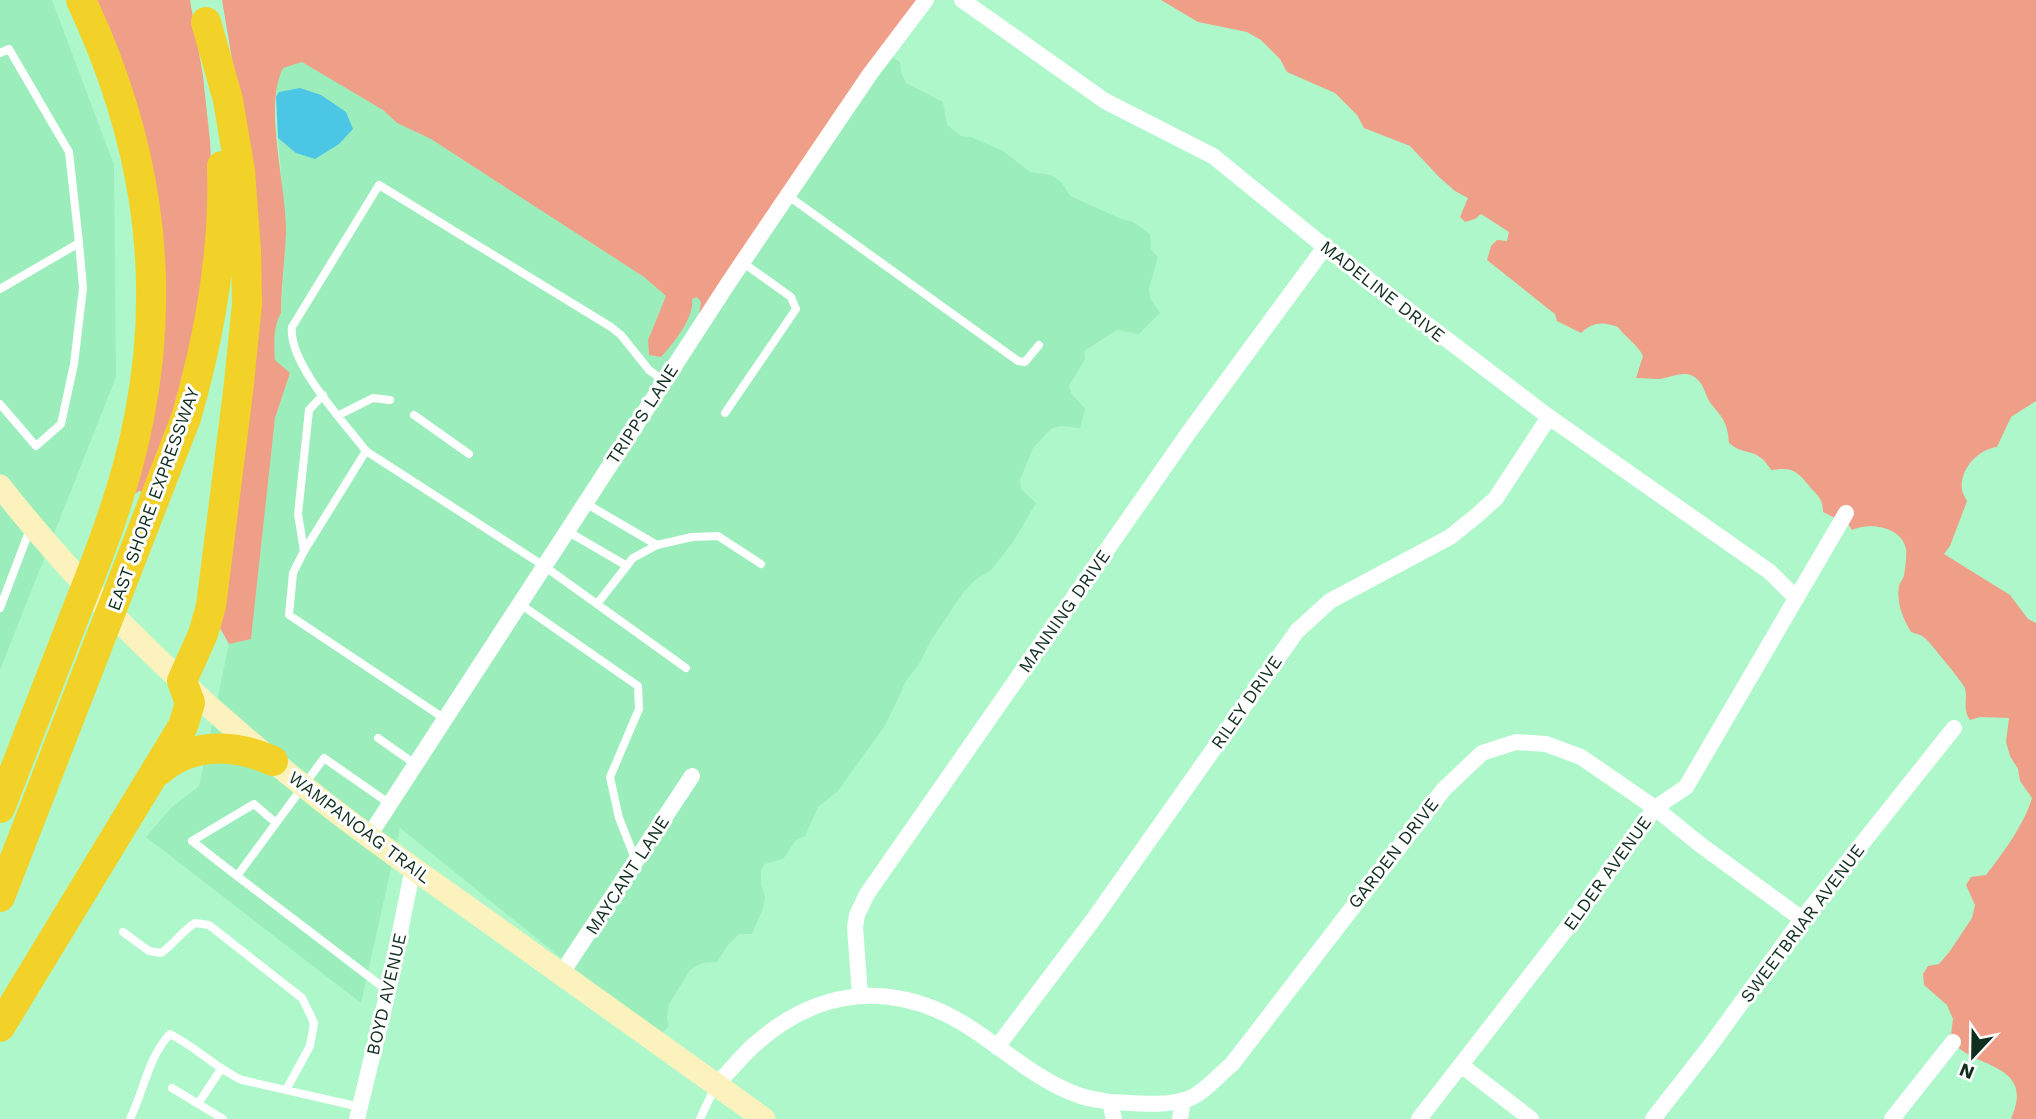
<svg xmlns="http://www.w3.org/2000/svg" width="2036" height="1119" font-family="'Work Sans',sans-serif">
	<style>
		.built { fill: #9bedbc }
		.green { fill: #ef9f87 }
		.water { fill: #4bc6e4 }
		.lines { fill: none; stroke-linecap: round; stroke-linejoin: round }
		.service { stroke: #fff; stroke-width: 8 }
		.minor { stroke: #fff; stroke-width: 16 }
		.secondary { stroke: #fbf2be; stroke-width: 23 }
		.motorway { stroke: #f2d228; stroke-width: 30 }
		.labels { text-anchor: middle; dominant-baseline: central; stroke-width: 6; stroke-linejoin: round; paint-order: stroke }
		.street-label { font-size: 18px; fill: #102e1e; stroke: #fff }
	</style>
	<rect width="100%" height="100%" fill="#aef7ca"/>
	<path class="built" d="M0,0H52L114,165L116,377L0,670Z
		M883,52L900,62L901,72L906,83L943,102L947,125L961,136L971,137L1003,151L1030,172L1051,175L1062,183L1070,196L1119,218L1133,222L1150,234L1151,249L1158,257L1149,288L1150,298L1160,313L1139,334L1117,330L1084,351L1085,359L1069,386L1071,393L1085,409L1080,428L1061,426L1052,428L1033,448L1020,480L1021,489L1036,503L1013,542L991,570L975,580L963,593L930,642L919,664L906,681L886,724L838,791L818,807L805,836L796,840L783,859L765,864L761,870V884L765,897L763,908L752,934H739L728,945L717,962L702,963L690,970L669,1004L667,1018L669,1026L658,1036L400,828L361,1003L146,837L171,808L199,786L229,644L251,639L275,418L290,373L275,360L274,346L276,322L281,313L286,232L278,138L296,153L276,97L277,80L283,68L302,62L350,89L383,110L397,123L431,139L644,277L666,296L648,340L649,355L661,357L692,299L697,297L701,302L697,324Z"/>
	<path class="green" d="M91,0H190L203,76L210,141L212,179L208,248L184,379L147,493L139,491L133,495L163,314Z
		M222,0H921L697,325L701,302L697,297L692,299C695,317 673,344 661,357L649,355L648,340L666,296L644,277L431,139L397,123L383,110L302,62L283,68C263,107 287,187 286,233C285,260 281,286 281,313C273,327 274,344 275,360L290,373L275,418L251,639L229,644L216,621L250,344L237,89Z
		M1161,0H2036V401L2011,417L1997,447C1978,449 1959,470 1962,490C1963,494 1965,497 1967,501L1950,546L1944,554L2010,595L2028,619L2036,623V1119H2011C2030,1075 1999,1070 1969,1055C1962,1051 1956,1046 1950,1042L1953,1019L1947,1005L1924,985L1923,974L1928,966L1939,964L1950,951L1972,918L1975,905L1966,885L1971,877L1986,875C2002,855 2025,823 2032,798L2020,781L2018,769L2010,756L2006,742L2009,718L1980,717L1970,720C1962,710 1968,699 1965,688C1963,683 1931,644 1926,639C1922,635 1917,634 1911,632C1903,619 1896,602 1899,586C1900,582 1903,579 1904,576C1905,570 1907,555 1906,549C1902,526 1868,522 1852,530L1845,519L1835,518L1823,512C1823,499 1818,496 1810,487C1797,471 1793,467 1771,470C1757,446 1745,457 1729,443C1728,424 1723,418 1712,405C1706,398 1705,388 1699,381C1687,367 1672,378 1658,379C1651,379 1644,378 1636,378L1643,356C1637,344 1626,338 1618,327C1603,322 1594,321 1581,333L1557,321L1555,314L1546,307L1487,260L1491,246L1497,240L1507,241L1509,232L1481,214L1475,219L1465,222L1460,217L1468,198L1455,191L1439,177L1410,146L1364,128L1357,115L1335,93L1287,72L1280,59L1261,40L1247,32L1198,22Z"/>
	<path class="water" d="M300,88L321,95L346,112L353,129L339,144L315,159L296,153L278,138L276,97L279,92Z"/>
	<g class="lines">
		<path class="service" d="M0,53L9,49L69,152L79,243L0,289
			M787,195L1018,361L1025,362L1039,345
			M0,404L36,446L61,424L74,364L83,288L79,243
			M725,413L796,309L791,297L742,262
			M339,415L373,398L390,400
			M414,415L469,454
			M366,451C344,422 288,363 292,327L379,185L611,327L621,335L649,370L664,381
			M585,503L657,545
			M567,531L627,566
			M304,551L298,514L309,410L323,395
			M520,604L638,686L639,709L610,777L619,818L636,861
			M597,604L633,558L657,545L692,537L718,536L761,564
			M0,608L30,529
			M445,719L289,615L293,573L304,551L366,451L544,566L686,668
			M378,738L415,764
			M237,876L192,841L254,804L276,823
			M123,932L149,951L161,953C174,944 182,931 195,923L209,925L302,998L308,1010L314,1023L310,1046L286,1090
			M388,991L237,876L324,758L390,804
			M172,1088L223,1119
			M198,1104L221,1069
			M130,1119C144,1091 148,1057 170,1034C196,1047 216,1068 242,1080L360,1107
			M700,1119L715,1087"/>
		<path class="minor" d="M962,0L1105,101L1213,156L1325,247L1549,417L1770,572L1795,597
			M369,836L729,282L870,74L926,0
			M561,974L692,776
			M860,995L855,927L857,915L867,894L1189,432L1325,247
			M997,1047L1093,920L1297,631L1330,601L1450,537L1475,517L1496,498L1549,417
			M1461,1065L1531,1119
			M716,1085C729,1072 740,1058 753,1046C819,986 895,980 969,1027C1005,1050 1038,1081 1078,1095C1088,1099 1100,1100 1110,1102L1114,1119
			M1110,1102C1136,1103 1163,1107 1188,1099C1204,1093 1219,1075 1232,1064L1444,789L1482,753L1516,742L1546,744L1581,757L1655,808L1702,846L1802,919
			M357,1119L388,991L413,868
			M1180,1119L1183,1100
			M1419,1119L1574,919L1655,808L1686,787L1846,513
			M1653,1119L1710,1046L1802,919L1954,728
			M1892,1119L1953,1042"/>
		<path class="secondary" d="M0,486C93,605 206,710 325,803C381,847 440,887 497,928C586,991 675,1055 764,1119"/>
		<path class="motorway" d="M159,771C191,742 235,744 273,761
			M0,808C25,743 50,679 75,615C101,550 126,486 139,418C168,271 144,134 81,0
			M0,897L186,418C210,335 225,252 222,166
			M0,1027L183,726L190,703L182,681L203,634L211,606L238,392L247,304L246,251L240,171L228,100L206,22"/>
	</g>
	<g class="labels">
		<g class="street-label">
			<text transform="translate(1383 291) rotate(38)">MADELINE DRIVE</text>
			<text transform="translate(642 414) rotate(-57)">TRIPPS LANE</text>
			<text transform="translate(153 499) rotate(-70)">EAST SHORE EXPRESSWAY</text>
			<text transform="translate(1064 611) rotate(-55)">MANNING DRIVE</text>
			<text transform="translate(1246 702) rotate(-55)">RILEY DRIVE</text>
			<text transform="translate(360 827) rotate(37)">WAMPANOAG TRAIL</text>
			<text transform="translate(1393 853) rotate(-52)">GARDEN DRIVE</text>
			<text transform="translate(1607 873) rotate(-54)">ELDER AVENUE</text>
			<text transform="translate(627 875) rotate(-57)">MAYCANT LANE</text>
			<text transform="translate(1802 923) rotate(-53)">SWEETBRIAR AVENUE</text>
			<text transform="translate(386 994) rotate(-77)">BOYD AVENUE</text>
		</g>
	</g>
	<g transform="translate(1973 1056) rotate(202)" stroke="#ffffff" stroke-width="5" paint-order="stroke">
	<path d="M0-5L12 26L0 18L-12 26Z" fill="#102e1e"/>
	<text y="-10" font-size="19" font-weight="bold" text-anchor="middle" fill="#102e1e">N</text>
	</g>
</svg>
